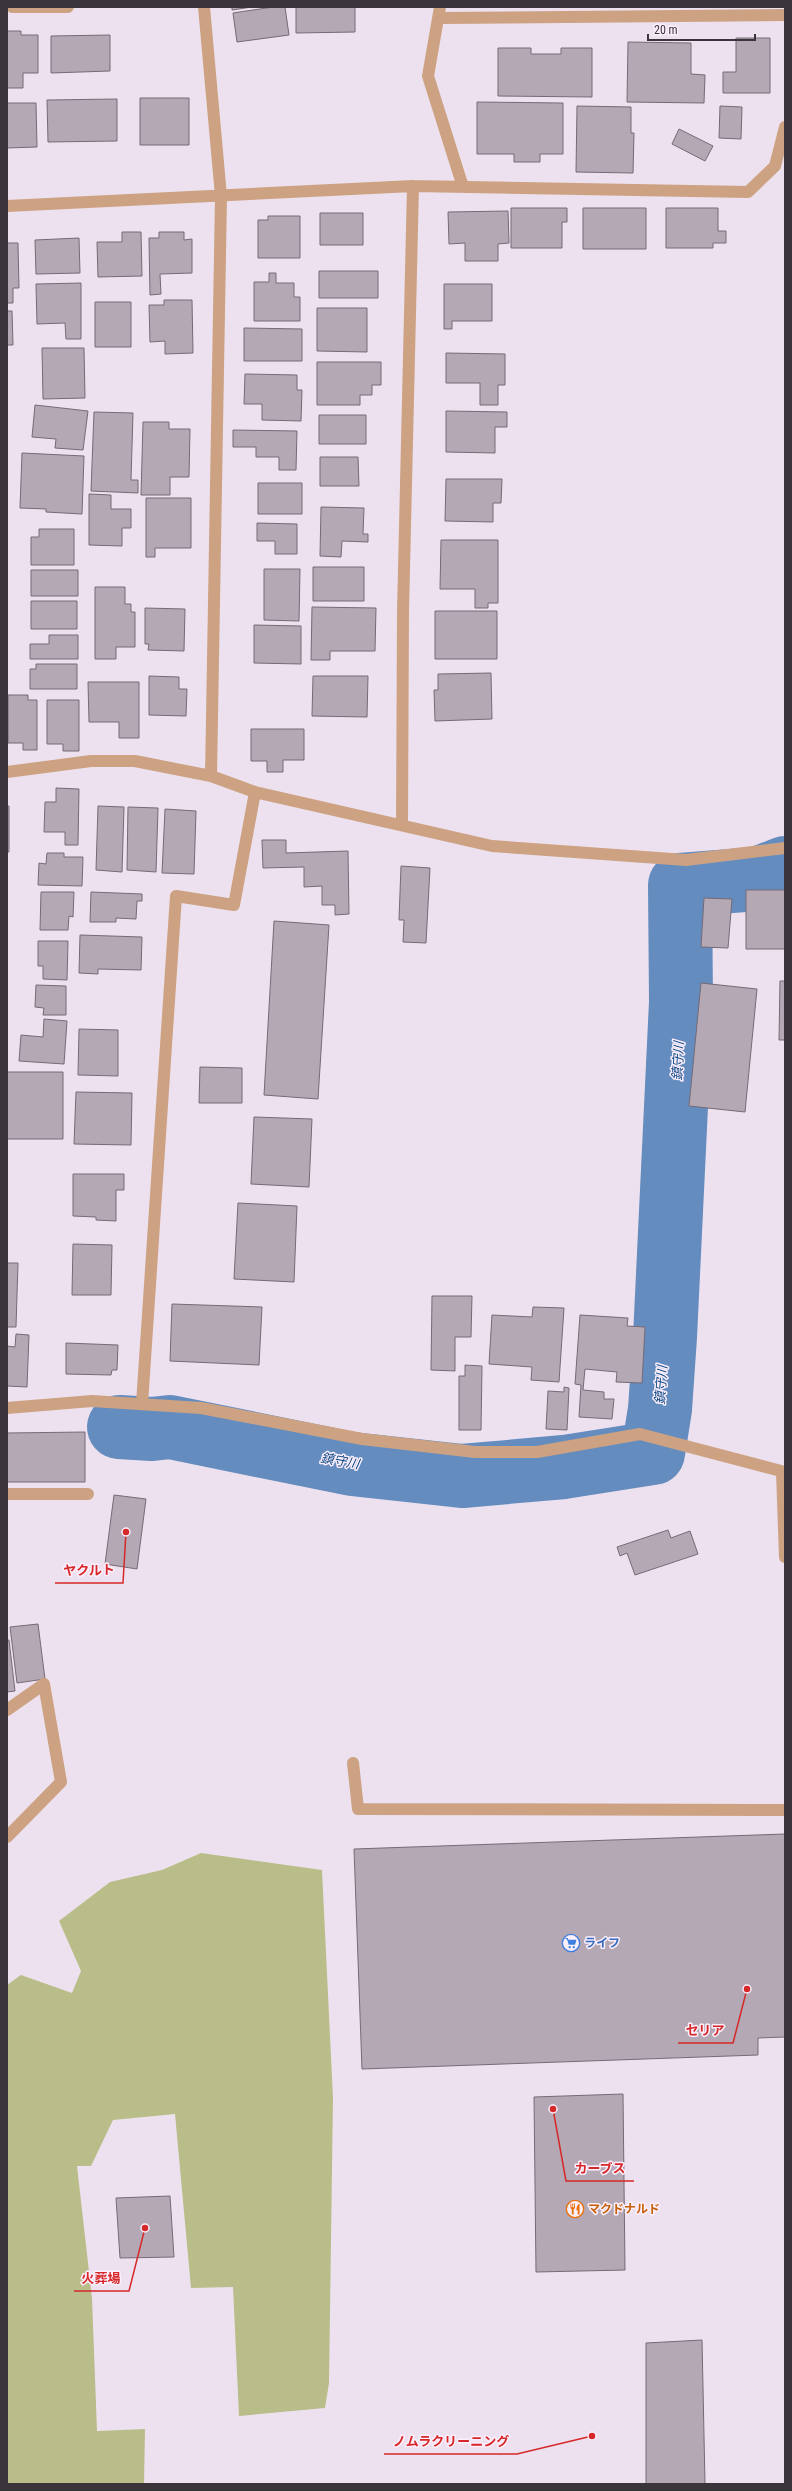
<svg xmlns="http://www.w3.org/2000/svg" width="792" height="2491" font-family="'Roboto Condensed','Noto Sans JP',sans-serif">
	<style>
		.green { fill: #b9bd89 }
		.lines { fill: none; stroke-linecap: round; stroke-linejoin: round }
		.river { stroke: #648cbe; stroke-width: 64 }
		.building { fill: #b4a8b4; stroke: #756a76 }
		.minor { stroke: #cca283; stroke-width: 12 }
		.labels { text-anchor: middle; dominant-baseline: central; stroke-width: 3; stroke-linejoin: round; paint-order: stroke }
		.shop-label { font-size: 12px; font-weight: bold; fill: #366cbe; stroke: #fceffc; text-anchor: start }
		.food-label { font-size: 12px; font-weight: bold; fill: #c56008; stroke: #fceffc; text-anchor: start }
		.water-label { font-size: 13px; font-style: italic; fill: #0d4885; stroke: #fceffc }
		.leader { fill: none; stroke: #d62828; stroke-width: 1.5 }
		.callout-dot { fill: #d62828; stroke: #fceffc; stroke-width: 1.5 }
		.callout-label { font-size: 13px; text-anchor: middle; font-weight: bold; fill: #d62828; stroke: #fceffc; stroke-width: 3; stroke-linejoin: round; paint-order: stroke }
	</style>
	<rect width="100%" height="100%" fill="#eee1ef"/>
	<path class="green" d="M201,1853L322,1870L333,2098L329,2383L325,2408L239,2416L233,2287L191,2288L175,2114L113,2120L91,2166H77L92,2298L97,2431L145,2429L144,2484H7V1985L21,1975L72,1993L81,1971L59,1921L110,1882L162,1870Z"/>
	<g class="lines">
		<path class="river" d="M119,1427L152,1429L170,1427L352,1464L462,1476L564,1467L653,1453L660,1409L665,1337L681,1002L680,885L757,879L785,868"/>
	</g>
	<path class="building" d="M232,7H252L232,10Z
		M273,7H285L289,35L237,42L233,13Z
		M296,7H355V32L296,33Z
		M7,31H21V35H38V73H23V88H7Z
		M110,35V71L51,73V36Z
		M736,38H770V93H723V72H736Z
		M628,42L691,43V74L705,75L704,103L627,102Z
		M498,48H531V54H561V48H592V97L498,96Z
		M140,98H189V145H140Z
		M117,99V141L48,142L47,100Z
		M477,102L563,103V154H540V162H514V154H477Z
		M7,103H36L37,147L7,148Z
		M577,106L631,107V133H634L633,173L576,172Z
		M720,106L742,107L741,139L719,138Z
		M679,129L713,146L705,161L672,144Z
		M511,208H567V222H562V248H511Z
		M583,208H646V249H583Z
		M666,208H718V231H726V243H713V248H666Z
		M508,211L509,243L498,244V261H465V243L449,244L448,212Z
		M320,213H363V245H320Z
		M268,216H300V258H258V220H268Z
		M122,232H141L142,276L98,277L97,242H122Z
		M159,232H184V240L192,239V273L160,274L161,294L150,295L149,238H159Z
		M79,238L80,273L36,274L35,240Z
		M7,243H18L19,288H13V303H7Z
		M319,271H378V298H319Z
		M269,273H276V283H294V297H300V321H254V282H269Z
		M81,283V339H66L65,323L37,324L36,284Z
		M444,284H492V321H452V329H444Z
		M164,300H192L193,353L165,354V341L150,342L149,305H164Z
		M95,302H131V347H95Z
		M317,308H367V352L317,351Z
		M7,311H12L13,345H7Z
		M244,328L302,329V361H244Z
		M42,348H84L85,398L43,399Z
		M446,353L505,354V385H498V405H480V383H446Z
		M317,362H381V385H372V395H360V405H317Z
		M245,374L297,375V390H302L301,421L262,420V404H244Z
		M35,405L88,411L83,450L55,448L56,439L32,437Z
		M446,411L507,412V427H495V453L446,452Z
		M94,412L133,413L131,480H138V493L91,491Z
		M319,415H366V444H319Z
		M143,422H169V429H190L189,477H170V495H141Z
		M233,430L297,431L296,470H279V457H256V447H233Z
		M22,453L84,456L82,514L46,512V509L20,508Z
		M320,457H358L359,486H320Z
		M446,479H502L501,503H493V522L445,521Z
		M258,483H302V514H258Z
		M89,494L111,495V509H131V528H122V546L89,545Z
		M146,498H191V548H155V557H146Z
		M321,507L364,508L363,534H368V542L342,541L341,557L320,556Z
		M257,523L297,524V554H275V541H257Z
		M39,529H74V565H31V537H39Z
		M441,540H498V603H488V608H475V589H440Z
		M313,567H364V601H313Z
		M264,569H300L299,621L264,620Z
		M31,570H78V596H31Z
		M95,587H125V604H131V612H135V647H116V659H95Z
		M31,601H77V629H31Z
		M312,607L376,608L375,651H330V660H311Z
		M145,608L185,609L184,651L148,650L149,644H145Z
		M435,611H497V659H435Z
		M254,625L301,626V664L254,663Z
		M49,635H78V659H30V644H49Z
		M36,664H77V689H30V669H36Z
		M491,673L492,719L435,721L434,690H438V674Z
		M149,676L179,677V689H187L186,716L149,715Z
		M313,676H368L367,717L312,716Z
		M88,682H139V738H119V722H89Z
		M8,695H28V700H37V750H23V743H8Z
		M47,700H79V751H63V744H47Z
		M251,729H304V760H283V772H267V761H251Z
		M56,788L79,789L78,845H65V832H44L45,802H56Z
		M7,806H9V852H7Z
		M98,806L124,807L122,872L96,870Z
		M128,807L158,808L156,872L127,870Z
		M165,809L196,811L194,874L162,873Z
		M262,840H286V853L348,851L349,914L335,915V905H322V886L304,887V867L263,868Z
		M47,853H64V857H83L82,886L38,885L39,863L46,864Z
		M401,866L430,868L426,943L403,942L404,920H399Z
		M746,890H785V949H746Z
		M41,892H74L73,917L69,916L68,930H40Z
		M91,892L142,894V901H137L136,919L116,918V922H90Z
		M704,898L732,899L728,948L701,947Z
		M274,921L329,925L318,1099L264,1095Z
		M80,935L142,937L141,970L98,969V974L79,973Z
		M38,941H68L67,980L43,979V966H38Z
		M780,981H785V1040H779Z
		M701,983L757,989L745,1112L689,1106Z
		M36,985L66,986V1015H43L44,1008L35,1007Z
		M44,1019L67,1021L64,1064L19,1061L21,1035L43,1037Z
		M79,1029L118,1030V1076L78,1075Z
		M200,1067L242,1068V1103H199Z
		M7,1072H63V1139H7Z
		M76,1092L132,1093L131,1145L74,1144Z
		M254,1117L312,1119L309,1187L251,1184Z
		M73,1174H124V1190H116V1221L96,1220V1217L73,1216Z
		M238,1203L297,1206L294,1282L234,1279Z
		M73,1244L112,1245L111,1295H72Z
		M7,1263H18L16,1327H7Z
		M432,1296H472L471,1337H455V1371L431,1370Z
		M172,1304L262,1307L259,1365L170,1361Z
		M533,1307L564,1308L559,1382L531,1380L532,1367L489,1364L492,1315L532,1317Z
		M580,1315L628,1318L627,1326L645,1327L642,1383L616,1382L617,1372L585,1369L583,1390L604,1392V1399H614L612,1419L579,1417L581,1385L575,1384Z
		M16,1334L29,1335L27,1387L7,1386V1346L15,1347Z
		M66,1343L118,1345L117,1370H112L111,1375L66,1374Z
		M465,1365L482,1366L481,1430H459V1376H465Z
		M564,1387L569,1388L567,1430L546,1429L548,1391L564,1392Z
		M85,1432V1482H7V1433Z
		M114,1495L146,1499L137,1569L105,1564Z
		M668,1530L671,1538L690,1531L698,1554L635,1575L627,1553L620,1556L617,1547Z
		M38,1624L45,1679L17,1683L10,1627Z
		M7,1640H9L15,1691L7,1692Z
		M785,1834V2037L758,2038V2055L362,2069L354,1849Z
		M623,2094L625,2270L536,2272L534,2097Z
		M170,2196L174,2257L120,2258L116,2198Z
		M702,2340L705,2484H646V2343Z"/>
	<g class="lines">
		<path class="minor" d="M12,7H68
			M204,7L221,196L211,776
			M440,7L428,76L463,187
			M440,18L785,15
			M7,206L413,186L748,192L775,166L785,127
			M7,772L91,761H135L211,776L255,792L492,846L686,860L785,848
			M402,825L403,612L413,186
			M142,1404L176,896L234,905L255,792
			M7,1408L92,1401L201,1408L362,1439L475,1452H537L640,1434L785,1472
			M782,1472L785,1557
			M7,1494H88
			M7,1710L44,1684L61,1782L7,1837
			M353,1763L358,1809L785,1810"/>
	</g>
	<defs>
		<symbol id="supermarket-ring" viewBox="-11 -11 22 22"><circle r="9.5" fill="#fceffc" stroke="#3f7fe0" stroke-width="1.5"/><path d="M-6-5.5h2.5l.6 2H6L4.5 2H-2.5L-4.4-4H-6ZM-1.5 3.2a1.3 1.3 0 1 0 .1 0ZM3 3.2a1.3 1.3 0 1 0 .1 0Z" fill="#3f7fe0"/></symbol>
		<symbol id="restaurant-ring" viewBox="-11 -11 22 22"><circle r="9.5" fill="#fceffc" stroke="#e8710a" stroke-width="1.5"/><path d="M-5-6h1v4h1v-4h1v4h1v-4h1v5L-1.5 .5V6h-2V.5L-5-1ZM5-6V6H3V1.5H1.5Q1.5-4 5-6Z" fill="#e8710a"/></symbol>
	</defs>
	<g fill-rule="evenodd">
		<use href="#supermarket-ring" x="561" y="1933" width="20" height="20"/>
		<use href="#restaurant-ring" x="565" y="2199" width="20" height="20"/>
	</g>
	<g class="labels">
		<g class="shop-label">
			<text x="584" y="1943">ライフ</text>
		</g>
		<g class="food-label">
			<text x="588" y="2209">マクドナルド</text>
		</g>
		<g class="water-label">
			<text transform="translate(678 1061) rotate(-87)">鎮守川</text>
			<text transform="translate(661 1385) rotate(-86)">鎮守川</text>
			<text transform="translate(340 1461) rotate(10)">鎮守川</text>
		</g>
	</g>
	<path class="leader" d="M126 1532L123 1583H55M747 1989L733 2043H678M553 2109L566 2181H634M145 2228L129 2291H74M592 2436L517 2454H384"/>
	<g class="callout-dot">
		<circle cx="126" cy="1532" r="4"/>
		<circle cx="747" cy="1989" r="4"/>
		<circle cx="553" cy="2109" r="4"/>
		<circle cx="145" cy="2228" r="4"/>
		<circle cx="592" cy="2436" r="4"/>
	</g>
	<g class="callout-label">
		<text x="89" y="1575">ヤクルト</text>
		<text x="705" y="2035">セリア</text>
		<text x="600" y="2173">カーブス</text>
		<text x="101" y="2283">火葬場</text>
		<text x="451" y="2446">ノムラクリーニング</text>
	</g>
	<rect width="792" height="2491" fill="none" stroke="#3a353a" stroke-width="16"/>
	<path d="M648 34v6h107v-6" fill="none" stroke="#3a353a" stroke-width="2"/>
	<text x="654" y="34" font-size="12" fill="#3a353a" stroke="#fceffc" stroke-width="3" paint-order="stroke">20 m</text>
</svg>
